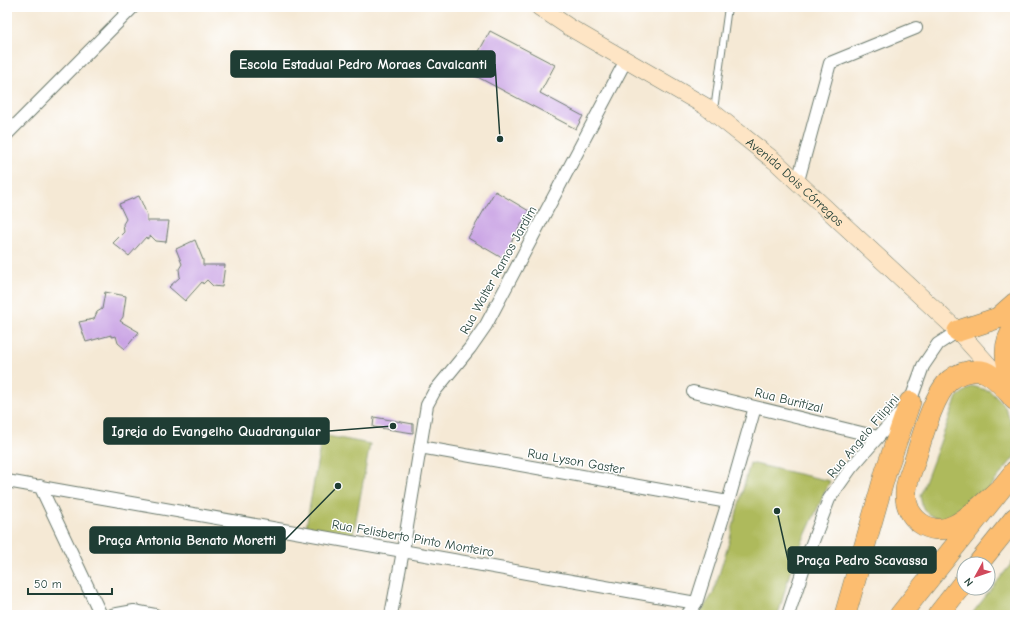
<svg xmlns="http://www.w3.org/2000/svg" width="1022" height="622" font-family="'Comic Neue',sans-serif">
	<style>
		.green { fill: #aeba5c; stroke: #667c48 }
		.building { fill: #c9a3e4 }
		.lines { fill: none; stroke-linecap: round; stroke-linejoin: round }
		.lane-casing { stroke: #6a796c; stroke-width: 8 }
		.street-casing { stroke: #6a796c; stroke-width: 14 }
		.secondary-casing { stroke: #6a796c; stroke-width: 18 }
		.highway-casing { stroke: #6a796c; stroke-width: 22 }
		.lane { stroke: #fff; stroke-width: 6 }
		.street { stroke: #fff; stroke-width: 12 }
		.secondary { stroke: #fee5c5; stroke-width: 17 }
		.highway { stroke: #fcbd6f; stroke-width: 21 }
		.labels { text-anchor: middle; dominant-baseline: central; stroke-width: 3; stroke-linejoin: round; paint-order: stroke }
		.street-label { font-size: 13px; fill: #1f3d34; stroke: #fff }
		.leader { fill: none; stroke: #1f3d34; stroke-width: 1.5 }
		.callout-dot { fill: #1f3d34; stroke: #fff; stroke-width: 1.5 }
		.callout { fill: #1f3d34; stroke: #1f3d34; stroke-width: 1.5 }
		.callout-label { font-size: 14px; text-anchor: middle; font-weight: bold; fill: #fff }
	</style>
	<rect width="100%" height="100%" fill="#fff"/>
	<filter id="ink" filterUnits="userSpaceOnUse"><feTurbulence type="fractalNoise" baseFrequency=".025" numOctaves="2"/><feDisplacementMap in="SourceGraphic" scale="8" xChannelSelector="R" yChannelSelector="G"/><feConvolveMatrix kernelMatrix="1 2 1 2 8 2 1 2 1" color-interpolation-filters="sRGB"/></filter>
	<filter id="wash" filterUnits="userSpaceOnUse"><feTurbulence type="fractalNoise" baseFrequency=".012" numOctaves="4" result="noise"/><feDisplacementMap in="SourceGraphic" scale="16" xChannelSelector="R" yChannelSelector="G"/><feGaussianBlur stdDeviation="0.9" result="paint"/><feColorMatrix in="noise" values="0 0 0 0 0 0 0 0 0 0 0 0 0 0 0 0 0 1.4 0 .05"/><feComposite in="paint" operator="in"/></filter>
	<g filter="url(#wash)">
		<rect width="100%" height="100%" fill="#f5e9d5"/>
		<path class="green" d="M972,386L990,391L1004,405L1015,432V456L983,496L964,512L943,518L933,517L923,509L920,496L957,397Z
			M322,435L370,444L353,536L306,527Z
			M750,463L830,481L793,562L778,615H698L713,594L729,542Z
			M1015,559V615H971Z"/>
		<g id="blocks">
			<path class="building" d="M490,31L555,65L540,93L583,116L576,129L468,72Z
				M495,191L529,211L502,258L468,238Z
				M139,196L147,215V221H169L166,242L156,241L151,236L147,239L146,237L129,256L113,243L124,232L123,224L126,219L119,204Z
				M195,240L203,260V265H225L222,287L213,286L207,280L203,284L202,282L185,301L169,287L180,277L179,269L182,264L176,249Z
				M105,292L126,296L123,317L120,321L139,332L125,349L118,343L116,336L111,337V335L86,342L79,322L94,319L97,312L102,309Z
				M374,417L413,424V433L373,427Z"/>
		</g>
	</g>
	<g filter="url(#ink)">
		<use href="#blocks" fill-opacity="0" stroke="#6a796c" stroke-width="1"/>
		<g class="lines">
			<defs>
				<path id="lane" d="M714,110L728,7"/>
				<path id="street" d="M7,134L133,7
					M798,181L830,63L916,28
					M693,392L878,437
					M420,447L728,502
					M7,481L696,603
					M40,486L101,615
					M112,615L134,611L155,615
					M391,615L403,551L427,405L434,392L470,348L486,325L626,60
					M687,615L696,603L728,502L755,407
					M788,615L810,549L829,499L851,468L878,437L910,402L923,366L938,344L958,331"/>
				<g id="secondary">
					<path id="s1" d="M539,7L569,27L705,106L776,162L958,331L1001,379"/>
				</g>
				<path id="highway" d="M1015,327C998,349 1009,370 1015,394
					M958,331L998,318L1015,303
					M1002,487C988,499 971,517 955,525C930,538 904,518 906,492C906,482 911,472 914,463C921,441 933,395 950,380C959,373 970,370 981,371C994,373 1007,391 1015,400
					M978,564L1015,518
					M845,615L886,471L910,402
					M900,615L1015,471
					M938,615L964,582"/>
			</defs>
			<use href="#lane" class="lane-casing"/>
			<use href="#street" class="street-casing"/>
			<use href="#secondary" class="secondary-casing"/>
			<use href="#highway" class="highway-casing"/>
			<use href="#lane" class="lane"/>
			<use href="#street" class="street"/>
			<use href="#secondary" class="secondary"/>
			<use href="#highway" class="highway"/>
		</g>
	</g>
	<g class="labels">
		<g class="street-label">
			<text stroke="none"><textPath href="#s1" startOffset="311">Avenida Dois Córregos</textPath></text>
			<text transform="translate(498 270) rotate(-61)">Rua Walter Ramos Jardim</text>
			<text transform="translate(789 400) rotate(14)">Rua Buritizal</text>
			<text transform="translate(863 436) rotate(-50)">Rua Angelo Filipini</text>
			<text transform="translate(576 461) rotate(10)">Rua Lyson Gaster</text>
			<text transform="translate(413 538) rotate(10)">Rua Felisberto Pinto Monteiro</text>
		</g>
	</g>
	<path class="leader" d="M500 139L495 64M393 426L329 431M338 486L285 540M777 511L788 560"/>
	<g class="callout-dot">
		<circle cx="500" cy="139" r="4"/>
		<circle cx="393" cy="426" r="4"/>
		<circle cx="338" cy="486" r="4"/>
		<circle cx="777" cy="511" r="4"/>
	</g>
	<g class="callout">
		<rect x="231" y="51" width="264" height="26" rx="4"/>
		<rect x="104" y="418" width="225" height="26" rx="4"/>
		<rect x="90" y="527" width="195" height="26" rx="4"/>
		<rect x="788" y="547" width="148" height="26" rx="4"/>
	</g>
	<g class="callout-label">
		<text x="363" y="69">Escola Estadual Pedro Moraes Cavalcanti</text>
		<text x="216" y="436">Igreja do Evangelho Quadrangular</text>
		<text x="187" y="545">Praça Antonia Benato Moretti</text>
		<text x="862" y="565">Praça Pedro Scavassa</text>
	</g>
	<rect width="1022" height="622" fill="none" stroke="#fff" stroke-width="24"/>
	<g transform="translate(976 576) rotate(230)"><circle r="19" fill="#ffffff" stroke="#a5b1ae"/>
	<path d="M0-3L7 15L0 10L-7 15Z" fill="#d1495b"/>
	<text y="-6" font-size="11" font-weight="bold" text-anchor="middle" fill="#1f3d34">N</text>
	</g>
	<path d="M28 588v6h84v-6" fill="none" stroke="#1f3d34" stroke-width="2"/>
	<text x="34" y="588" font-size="12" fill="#1f3d34" stroke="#ffffff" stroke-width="3" paint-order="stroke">50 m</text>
</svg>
